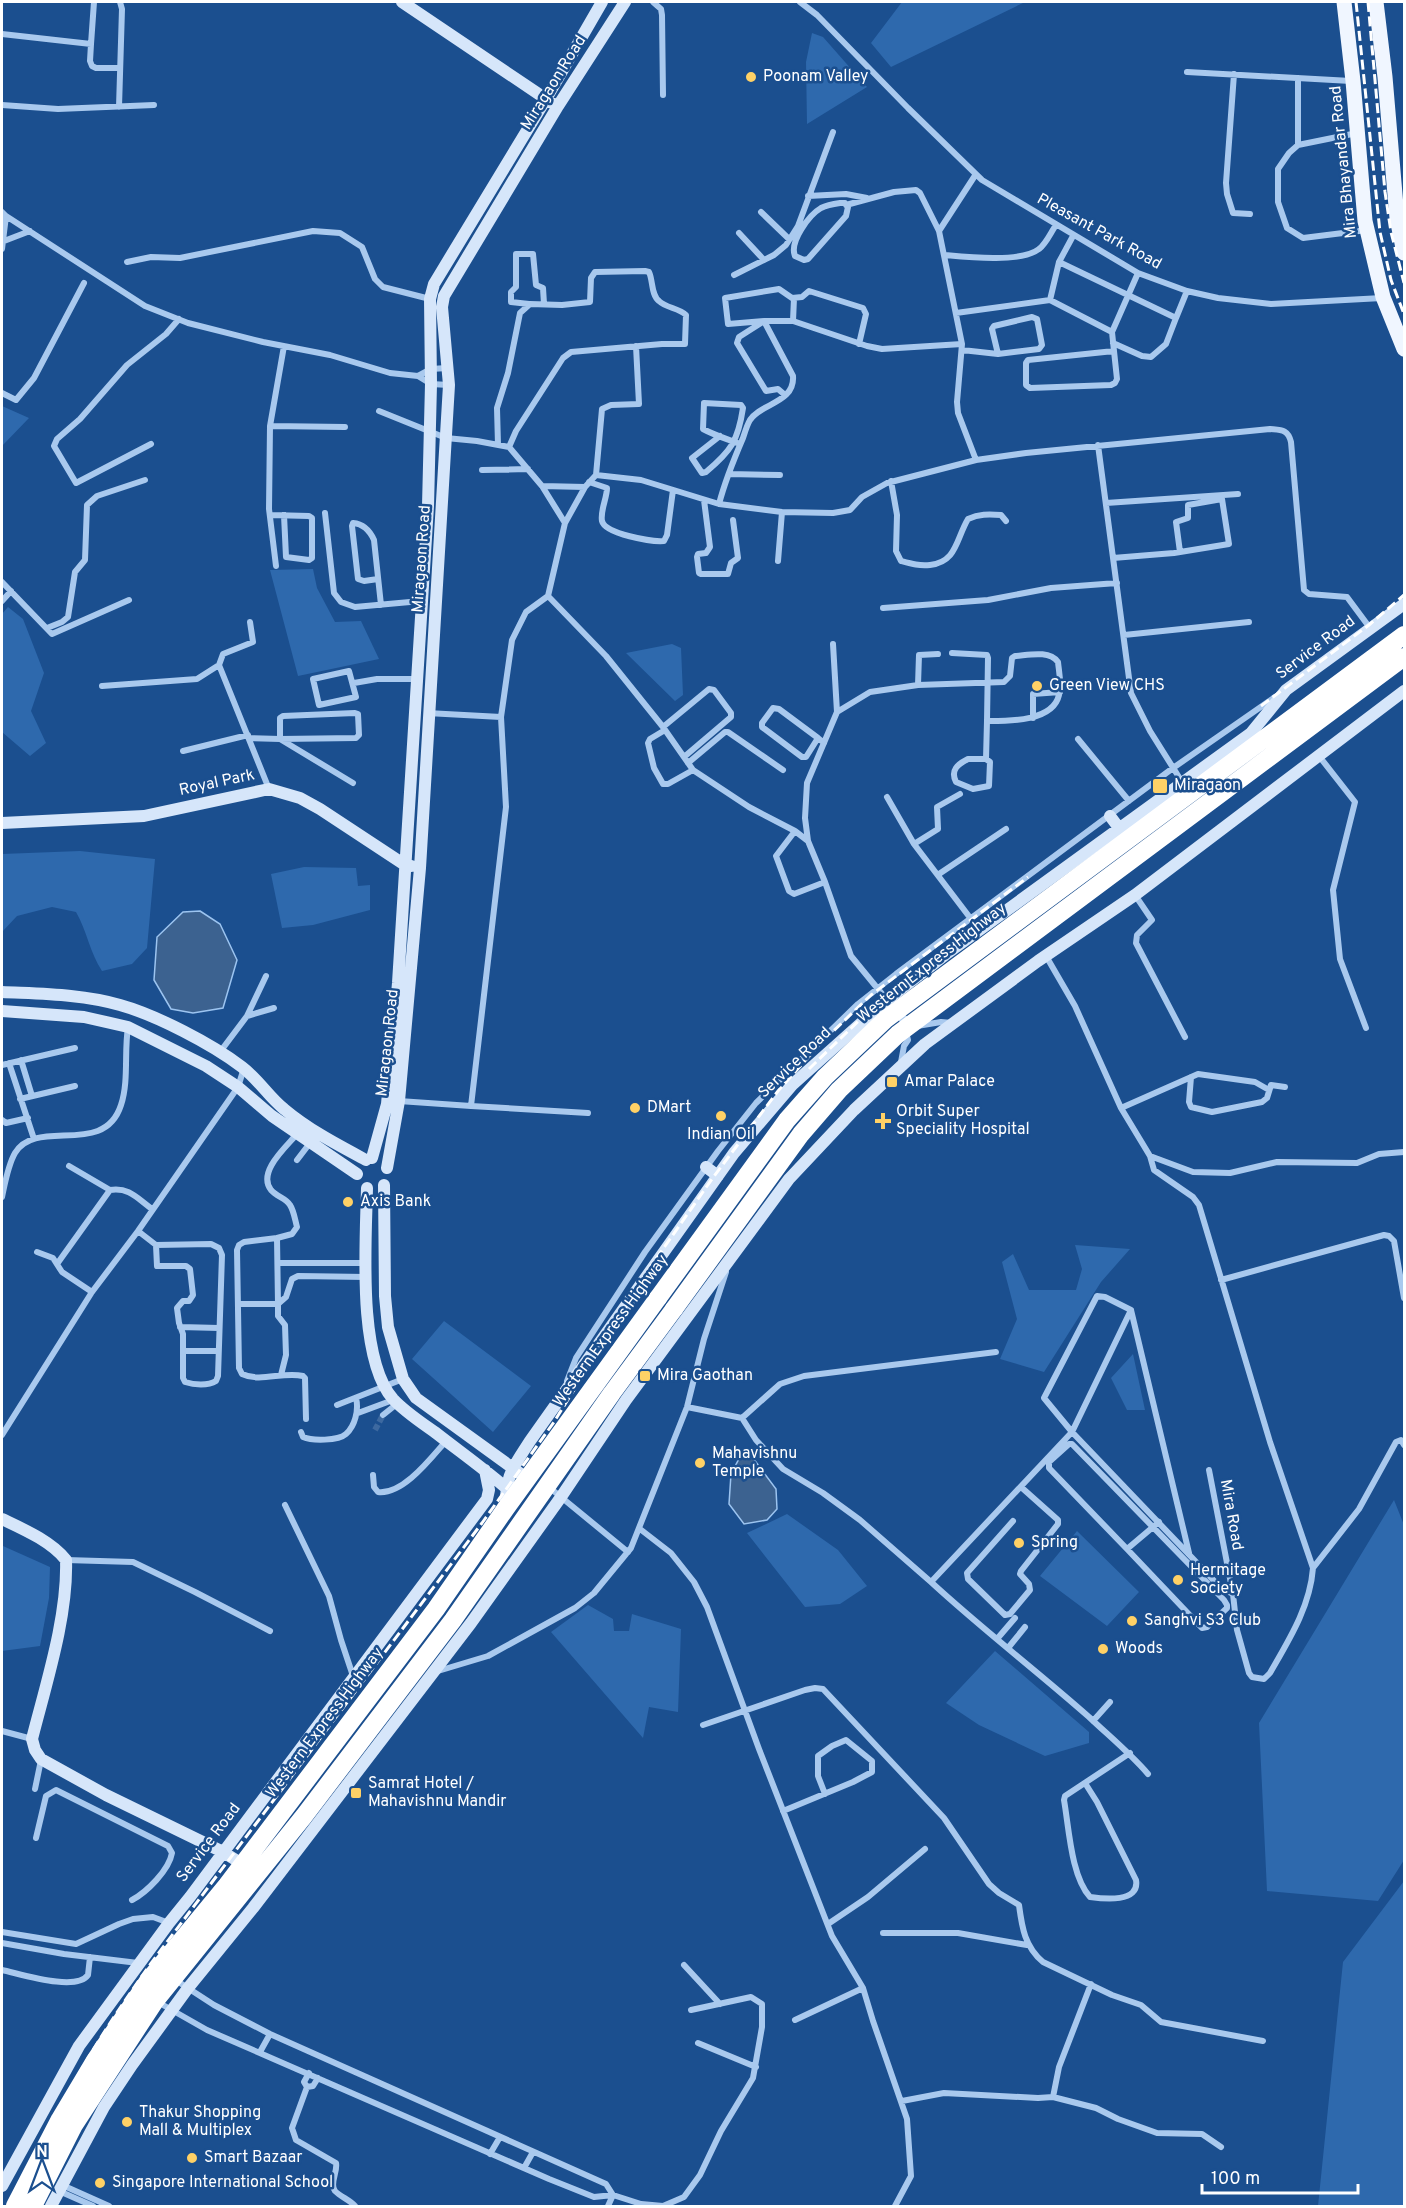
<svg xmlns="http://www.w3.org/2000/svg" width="1406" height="2208" font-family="Overpass,sans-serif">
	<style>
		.green { fill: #2e69ad }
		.water { fill: #3c6290; stroke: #9cc4f0; stroke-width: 1.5 }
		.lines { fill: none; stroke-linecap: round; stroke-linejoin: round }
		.street-tunnel { stroke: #3d69a0; stroke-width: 6; stroke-dasharray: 6 3; stroke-linecap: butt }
		.street { stroke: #a9c9ee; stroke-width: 6 }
		.secondary { stroke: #d6e6fa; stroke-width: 12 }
		.primary { stroke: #f0f6ff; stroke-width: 15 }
		.highway { stroke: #fff; stroke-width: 18 }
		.rail { stroke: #fff; stroke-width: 3; stroke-dasharray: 10 4.5; stroke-linecap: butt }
		.highway-bridge { stroke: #fff; stroke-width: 18 }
		.poi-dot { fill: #ffd166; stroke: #1b4f8f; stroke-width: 2 }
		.labels { text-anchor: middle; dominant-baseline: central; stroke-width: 5; stroke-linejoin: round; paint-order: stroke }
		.poi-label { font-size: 16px; fill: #fff; stroke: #1b4f8f; text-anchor: start }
		.street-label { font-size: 16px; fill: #fff; stroke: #1b4f8f }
	</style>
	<rect width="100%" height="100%" fill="#1b4f8f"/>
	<path class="green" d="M902,2H1025L891,67L871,43Z
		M812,33L823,37L867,87L807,124L806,62Z
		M2,406L29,418L2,446Z
		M313,569L317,588L335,622L361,621L379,659L298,676L270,570Z
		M8,607L23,619L44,673L31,711L46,743L30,756L2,732V614Z
		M672,644L681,648L683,695L675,701L626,653Z
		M80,851L155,859L147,948L132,964L102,971C90,953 87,931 76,912L52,907L17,916L2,932V854Z
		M304,867L356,868L358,886L370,885V910L313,925L282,928L271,874Z
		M1075,1245L1130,1249L1101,1282L1044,1372L1000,1359L1017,1319L1002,1262L1013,1254L1029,1290H1076L1082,1269Z
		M444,1321L531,1386L493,1432L412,1359Z
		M1133,1354L1145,1410H1127L1111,1378Z
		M1394,1500L1404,1525V1860L1378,1901L1267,1891L1259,1723Z
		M787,1514L838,1550L867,1586L840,1604L805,1607L747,1533Z
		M1077,1531L1139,1592L1107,1626L1040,1576Z
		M3,1546L50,1567L49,1598L40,1646L2,1651V1550Z
		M588,1605L613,1619L614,1631H629L632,1614L681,1629L678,1712L649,1707L643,1738L551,1632Z
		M995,1651L1089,1732V1743L1045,1756L979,1725L946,1703Z
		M1404,1881V2206H1318L1343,1962Z"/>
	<path class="water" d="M200,911L220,924L237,960L223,1008L193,1013L171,1009L154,980L157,937L183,912Z
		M750,1454L776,1489L777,1509L767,1520L744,1524L729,1504L731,1474L740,1457Z"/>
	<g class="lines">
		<path class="street-tunnel" d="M375,1430L383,1415"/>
		<path class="street" d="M653,2L661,9L662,15L663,95
			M800,2L817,15L908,108L982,180L1138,273L1187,291L1218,298L1271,304L1382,298
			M2,34L91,44L94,2
			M91,44L90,61L92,66L96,68H120
			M1187,72L1351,81
			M1234,74L1226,183L1227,194L1233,213L1250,214
			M1298,78V145
			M2,105L58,109L154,105
			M119,107L122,9L120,2
			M1357,133L1298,145L1289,153L1278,169V202L1287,228L1303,238L1367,230
			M808,196L846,194L867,198
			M840,203H845L848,207L846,216L808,259L804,260L795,256C789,242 809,215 821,208C827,205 833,204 840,203Z
			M846,205L894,192L916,190L920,193L939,231L962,344L957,402L958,413L976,460
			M2,212L6,216L2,249
			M761,212L789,239
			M2,216H6L145,306L188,323L263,342L330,355L390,373L418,376
			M939,231L976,174
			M739,233L764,260
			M1073,236L1059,262L1050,300L1112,332
			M4,241L30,231
			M944,255C966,257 1021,263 1039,249C1046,244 1051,232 1056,225
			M127,262L151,257L180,258L313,231L340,233L362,247L375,279L383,287L430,299
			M1059,262L1176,318L1166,344L1151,357L1142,356L1113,343
			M734,275L774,255L786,245L798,226L833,132
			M529,304L511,302V292L516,287V254H533L536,285L543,288L544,304
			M956,313L1050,300
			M1176,318L1187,291
			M764,321L728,324L725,298L779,289L792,298L802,297L809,291L863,308L866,314L859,344
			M793,321L794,298
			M761,323L739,337L737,343L766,391L778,389L785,395
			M962,350L998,354L1039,349L1042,345L1037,319L1032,317L994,326L992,329L998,354
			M1114,351L1117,379L1115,383L1111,385L1030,388L1026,385V363L1028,360L1114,351L1112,332L1138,273
			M447,368L431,369L418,376L431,384L449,385
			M2,393L16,400L34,378L84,283
			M379,411L446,438L477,441L509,447L542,486L585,487
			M270,426L284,346
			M720,436L692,458L702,473L706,472C731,451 738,441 743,408L741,405L704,403L703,429C714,435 727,439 740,444
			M151,444L76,483L54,446L57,439L80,419L127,365L166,334L179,319
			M498,445L497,408L508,373L520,313L530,304L562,305L590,302L591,278L595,272L645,271L649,272C653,280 651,295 659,301C666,308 679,308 686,315L685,344H662L571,352L563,358L516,431L509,447
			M1098,445L1131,693L1150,731L1182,782
			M482,470L528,469
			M729,474L780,475
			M596,475L641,480L719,504L782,512L833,513L850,510L862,497L887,483L976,460L1026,453L1270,429C1281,430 1288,429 1291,442L1304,590L1309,594L1347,597L1370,628
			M891,481L897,515L896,551L901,561C912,564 919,566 930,565C957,562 956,539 968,519C979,514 988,514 1001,515L1006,521
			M589,482L607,488C607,498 600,511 602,521C605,534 652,542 664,541L667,535L673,490
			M542,486L565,523L585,487L596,475L602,409L611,405L639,404L636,346
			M704,500L710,547L706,553L698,554L697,557L699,573L701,574H728L731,563L738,558L733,520
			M1106,503L1238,494
			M719,504C725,481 734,459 743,438C745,432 747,425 750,420C761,403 795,403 793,376L764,321H793L867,346L882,349L962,344
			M325,513L334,593L341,602L355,607L421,601
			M270,515L309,516L312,518V558L309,560L286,557L284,515
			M565,523L548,596L606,656L663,727L693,770L749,807L795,831L808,841L825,882L851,956L887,1000
			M1113,558L1174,553L1229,544L1222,499L1188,505V518L1176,522L1180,552
			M778,561L782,512
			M276,566L269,509L270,426L345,427
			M378,579L364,581L358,579L352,526L353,523C364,524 370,531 374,540L381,605
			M2,582L52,634L129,600
			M548,596L526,612L512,640L501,717L506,807L471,1106L588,1113
			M2,601L11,591
			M883,608L988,600L1051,588L1117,583
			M250,622L253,642L223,654L219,665L269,789
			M47,628L62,622L68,617L75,572L85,560L87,505L97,496L145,480
			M1124,635L1249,622
			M833,644L837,712
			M349,671L356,697L319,705L313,679Z
			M354,683L377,679H416
			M918,685L919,655L938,654
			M102,686L197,679L219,665
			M355,713L358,714L359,735L356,738L280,739V718L283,716Z
			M427,713L501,717
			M1033,718V694L1060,692
			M663,727L709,689L714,690L731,713V717L684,757
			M665,730L650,739L648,743L654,768L663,784H668L693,770
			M249,738L280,739L353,783
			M818,738L806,757H802L762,727V723L773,708L779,709L818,738L824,743
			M1078,739L1129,801
			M183,751L248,735
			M1319,756L1355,802L1333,890L1340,959L1366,1028
			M968,759H986L990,762L989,786L973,789L956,782C950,770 958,764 968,759Z
			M986,759L987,721
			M688,763L725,732H728L783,770
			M887,797L914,844L971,919
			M795,831L776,856L789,891L794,894L825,882
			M808,841L805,818L807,783L837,712L870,692L918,685L1004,682L1010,676L1012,658L1015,656C1029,655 1049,650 1058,662C1059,672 1062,685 1059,695C1053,722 1007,721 987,721L988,658L987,655L952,653
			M914,844L938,829L937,807L960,794
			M939,874L1006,829
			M1135,895L1152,920L1137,935L1136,943L1185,1037
			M1046,956L1075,1006L1121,1108L1150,1156L1193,1172L1230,1173L1277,1162L1357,1163L1379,1154L1404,1152
			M247,1016L266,976
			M902,1020L901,1016L917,1026L941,1022L952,1023
			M220,1052L247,1016L274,1008
			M21,1060L32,1096
			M901,1062L904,1046L908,1040L906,1032
			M9,1063L34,1139
			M2,1065L75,1048
			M1191,1077L1189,1102L1191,1107L1212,1112L1262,1102L1267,1098L1271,1085L1285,1087
			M20,1099L75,1086
			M399,1101L471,1106
			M1121,1108L1198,1074L1255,1082L1269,1090
			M2,1120L6,1123L28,1118
			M1150,1156L1154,1170L1193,1197L1199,1205L1270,1442L1313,1568C1310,1607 1289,1640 1270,1673L1264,1679L1252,1677L1249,1673L1237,1630L1233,1594L1209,1470
			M297,1160L310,1143
			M110,1190C129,1187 137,1198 152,1209
			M2,1197C5,1183 8,1165 15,1153C37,1117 104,1158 121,1105C129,1081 124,1052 128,1027
			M138,1231L156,1245L211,1244L219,1248L222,1255L218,1376L216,1381C208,1386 194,1385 185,1382L183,1378V1334L179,1323L177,1308L183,1301H189L193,1295L190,1269L186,1266H157L156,1245
			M277,1238L244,1242L239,1245L237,1250L239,1368L242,1374C261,1383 283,1371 303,1376L305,1378L306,1419
			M37,1252L53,1258L62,1272L92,1292
			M278,1263H365
			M57,1264L110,1190L69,1166
			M1221,1280L1384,1235L1389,1236L1394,1241L1404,1298
			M238,1304H278L277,1238L292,1234L297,1227C295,1220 294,1211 290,1205C286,1198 277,1197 271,1190C257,1172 286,1147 297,1134
			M1131,1310L1105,1297L1097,1296L1044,1398L1072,1432L1220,1587L1233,1594
			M180,1327L219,1328
			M183,1351H218
			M281,1375L286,1355L285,1325L278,1316V1304L286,1297L292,1279L298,1276L366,1277
			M567,1381L576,1358L645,1252L718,1151L756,1103L858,1004L896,974L1173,768L1275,697
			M337,1405L403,1379
			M687,1407L742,1418L756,1440L783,1469L823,1493L860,1520L931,1582L1072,1432L1131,1310L1189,1553
			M358,1413L393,1400
			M383,1415L398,1403
			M742,1418L780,1384L804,1376L996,1352
			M301,1432L303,1437C312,1441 338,1441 346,1434C355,1426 359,1410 356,1398
			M2,1435L92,1292L138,1231L238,1087L244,1068
			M373,1475L374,1487L378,1492C403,1495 431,1458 446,1441
			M550,1488L628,1552
			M285,1505L329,1596L341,1640L353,1676
			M1013,1521L967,1573L968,1579L1005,1615L1010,1614L1030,1590L1029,1584L1020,1574L1021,1571L1058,1524V1520L1021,1487
			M640,1529L671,1553L694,1582L707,1607L759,1749L832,1936L863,1988L873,2021L907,2119L911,2176L895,2206
			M1127,1549L1202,1628L1207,1627L1227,1608V1605L1224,1600L1072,1444H1069L1049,1462V1468L1127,1549L1159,1522
			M66,1560L133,1562L195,1592L270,1631
			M1313,1568L1359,1509L1396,1442L1401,1440L1404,1445
			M931,1582C982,1629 1037,1671 1089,1717C1109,1736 1130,1753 1148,1774
			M997,1639L1015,1618
			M1008,1648L1025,1627
			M438,1671L488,1656L575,1608L594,1593L631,1548L687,1407L704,1339L726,1272
			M1093,1721L1110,1702
			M703,1725L805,1690L815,1688L823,1689L944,1818L989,1884L999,1893L1019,1905C1022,1928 1025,1947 1043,1962L1112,1995L1141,2005L1161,2022L1263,2041
			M2,1731L32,1739
			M1085,1783L1097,1802L1136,1880C1140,1903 1104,1899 1090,1897C1071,1876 1069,1828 1064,1800L1065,1796L1130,1753
			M35,1789L41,1760
			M783,1811L853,1782L872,1772V1761L846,1740L832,1746L818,1756V1776L825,1794
			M36,1838L46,1796L56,1790L168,1846L172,1853C169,1870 147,1892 132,1900
			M828,1924L868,1897L925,1849
			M2,1932L76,1944L119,1924L133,1919L153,1917L169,1923
			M883,1933H958L1027,1945
			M2,1943L64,1954L138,1963
			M684,1965L720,2004
			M2,1970C21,1974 76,1992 88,1975L90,1957
			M174,1979L214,2005L270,2034L606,2184L613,2195
			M156,2001L207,2030L549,2179L594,2197L613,2195L641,2204L663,2206L684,2197L700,2175L721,2131L753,2078L762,2027V2004L751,1997L691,2010
			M795,2020L863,1988
			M698,2043L756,2067
			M260,2052L270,2034
			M309,2073L304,2082L307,2087L313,2086L318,2078
			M307,2087L292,2128L296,2140L336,2163C338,2172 329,2184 335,2191C341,2197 350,2200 355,2206
			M1053,2097L1096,2108L1118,2119L1157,2133L1202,2134L1221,2147
			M902,2101L944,2093L1038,2098L1053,2097L1059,2067L1091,1984
			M490,2154L500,2137
			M524,2168L533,2152
			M62,2185L109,2206
			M59,2191L93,2206
			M608,2206L613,2195"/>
		<path class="secondary" d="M402,2L552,103
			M1110,816L1119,828
			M2,823L144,816L269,789L300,798L320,809L405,865L411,866
			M2,992C41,994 82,994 120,1005C156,1015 212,1044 242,1067C258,1079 269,1097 284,1109C309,1130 338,1145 366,1160
			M2,1011L84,1017L128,1027L206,1066L238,1087L272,1116L357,1174
			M372,1158L387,1104L398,983L428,506L431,384L430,299L434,284L546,99L602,2
			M706,1167L718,1176
			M387,1168L399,1101L420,868L449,385L442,307L444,296L558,106L625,2
			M384,1185L385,1296L388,1327L403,1379L416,1398L528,1479
			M367,1188C366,1241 357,1358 393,1399C405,1412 422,1423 436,1433C459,1451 483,1468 505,1487
			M506,1508C505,1475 513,1468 530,1441L734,1153L792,1085L887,1000L945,955L1251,733L1286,690L1404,604
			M2,1519C23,1529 51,1541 66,1560C68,1616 46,1684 32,1739L35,1750L41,1759L106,1795L223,1852L247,1867
			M2,2186L79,2046L169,1923L190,1897L487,1499L489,1490L485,1470
			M51,2206L104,2107L132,2065L188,1988L253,1908L471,1623L561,1497L626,1400L789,1179L854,1110L925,1044L1038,961L1135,895L1404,691"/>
		<path class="primary" d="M1344,2L1353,81L1365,221L1383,297L1404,349
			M1376,2L1385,77L1397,218L1404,253"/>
		<path class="highway" d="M15,2206L60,2119L94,2062L148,1981L227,1885L436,1609L506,1508L658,1298
			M33,2206L74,2125L155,2001L304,1816L453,1620L612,1393L674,1309"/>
		<path class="rail" d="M1356,2L1380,232L1391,280L1404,314
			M1368,2L1385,192L1391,232L1404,283
			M1261,706L1369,625L1404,595
			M809,1069L878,1002L954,944
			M96,2063L135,2002
			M17,2206C35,2164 52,2121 75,2081C97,2041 123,2003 149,1966L482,1523L554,1422L649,1269L712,1179L778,1091L821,1043L871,995L1028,877"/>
		<path class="highway-bridge" d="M658,1298L787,1120L825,1077L886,1019L1404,635
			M674,1309L801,1134L839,1090L898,1034L1404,657"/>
	</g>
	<g class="poi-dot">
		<circle cx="751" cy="77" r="6"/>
		<circle cx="1037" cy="686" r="6"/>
		<rect x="1152" y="778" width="16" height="16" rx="3"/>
		<rect x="886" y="1076" width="12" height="12" rx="3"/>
		<circle cx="635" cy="1108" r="6"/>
		<circle cx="721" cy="1116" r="6"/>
		<path d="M880 1112h6v6h6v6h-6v6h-6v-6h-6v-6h6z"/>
		<circle cx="348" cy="1202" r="6"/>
		<rect x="639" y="1370" width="12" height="12" rx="3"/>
		<circle cx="700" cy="1463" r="6"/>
		<circle cx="1019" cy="1543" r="6"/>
		<circle cx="1178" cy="1580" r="6"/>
		<circle cx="1132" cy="1621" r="6"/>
		<circle cx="1103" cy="1649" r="6"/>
		<rect x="350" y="1787" width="12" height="12" rx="3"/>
		<circle cx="127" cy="2122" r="6"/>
		<circle cx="192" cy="2158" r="6"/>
		<circle cx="100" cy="2183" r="6"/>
	</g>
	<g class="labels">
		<g class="poi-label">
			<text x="763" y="77">Poonam Valley</text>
			<text x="1049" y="686">Green View CHS</text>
			<text x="1174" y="786">Miragaon</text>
			<text x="904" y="1082">Amar Palace</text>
			<text x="647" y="1108">DMart</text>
			<text x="896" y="1112">Orbit Super<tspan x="896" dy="18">Speciality Hospital</tspan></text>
			<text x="721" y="1135" text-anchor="middle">Indian Oil</text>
			<text x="360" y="1202">Axis Bank</text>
			<text x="657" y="1376">Mira Gaothan</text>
			<text x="712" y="1454">Mahavishnu<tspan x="712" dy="18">Temple</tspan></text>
			<text x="1031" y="1543">Spring</text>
			<text x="1190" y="1571">Hermitage<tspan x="1190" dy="18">Society</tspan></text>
			<text x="1144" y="1621">Sanghvi S3 Club</text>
			<text x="1115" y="1649">Woods</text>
			<text x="368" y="1784">Samrat Hotel /<tspan x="368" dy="18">Mahavishnu Mandir</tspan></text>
			<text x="139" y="2113">Thakur Shopping<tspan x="139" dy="18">Mall &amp; Multiplex</tspan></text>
			<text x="204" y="2158">Smart Bazaar</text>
			<text x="112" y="2183">Singapore International School</text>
		</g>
		<g class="street-label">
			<text transform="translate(554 83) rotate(-58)">Miragaon Road</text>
			<text transform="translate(1344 162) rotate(-96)">Mira Bhayandar Road</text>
			<text transform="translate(1099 232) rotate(29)">Pleasant Park Road</text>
			<text transform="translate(422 559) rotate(-86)">Miragaon Road</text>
			<text transform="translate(1316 648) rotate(-37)">Service Road</text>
			<text transform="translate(217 783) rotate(-12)">Royal Park</text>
			<text transform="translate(932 963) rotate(-38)">Western Express Highway</text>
			<text transform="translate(388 1043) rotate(-84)">Miragaon Road</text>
			<text transform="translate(795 1063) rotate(-44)">Service Road</text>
			<text transform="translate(611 1331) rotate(-54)">Western Express Highway</text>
			<text transform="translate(1231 1515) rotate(80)">Mira Road</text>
			<text transform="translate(325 1723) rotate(-53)">Western Express Highway</text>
			<text transform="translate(209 1843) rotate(-53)">Service Road</text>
		</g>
	</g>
	<rect width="1406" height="2208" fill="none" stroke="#ffffff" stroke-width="6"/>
	<g transform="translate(42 2166)" stroke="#1b4f8f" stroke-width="4.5" paint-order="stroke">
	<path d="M0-4.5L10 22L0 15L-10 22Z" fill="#ffffff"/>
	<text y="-9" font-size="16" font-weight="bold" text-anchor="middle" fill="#ffffff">N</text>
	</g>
	<path d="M1202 2184v9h156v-9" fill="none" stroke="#ffffff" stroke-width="3"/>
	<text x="1211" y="2184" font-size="18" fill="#ffffff" stroke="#1b4f8f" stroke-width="4.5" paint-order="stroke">100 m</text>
</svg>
